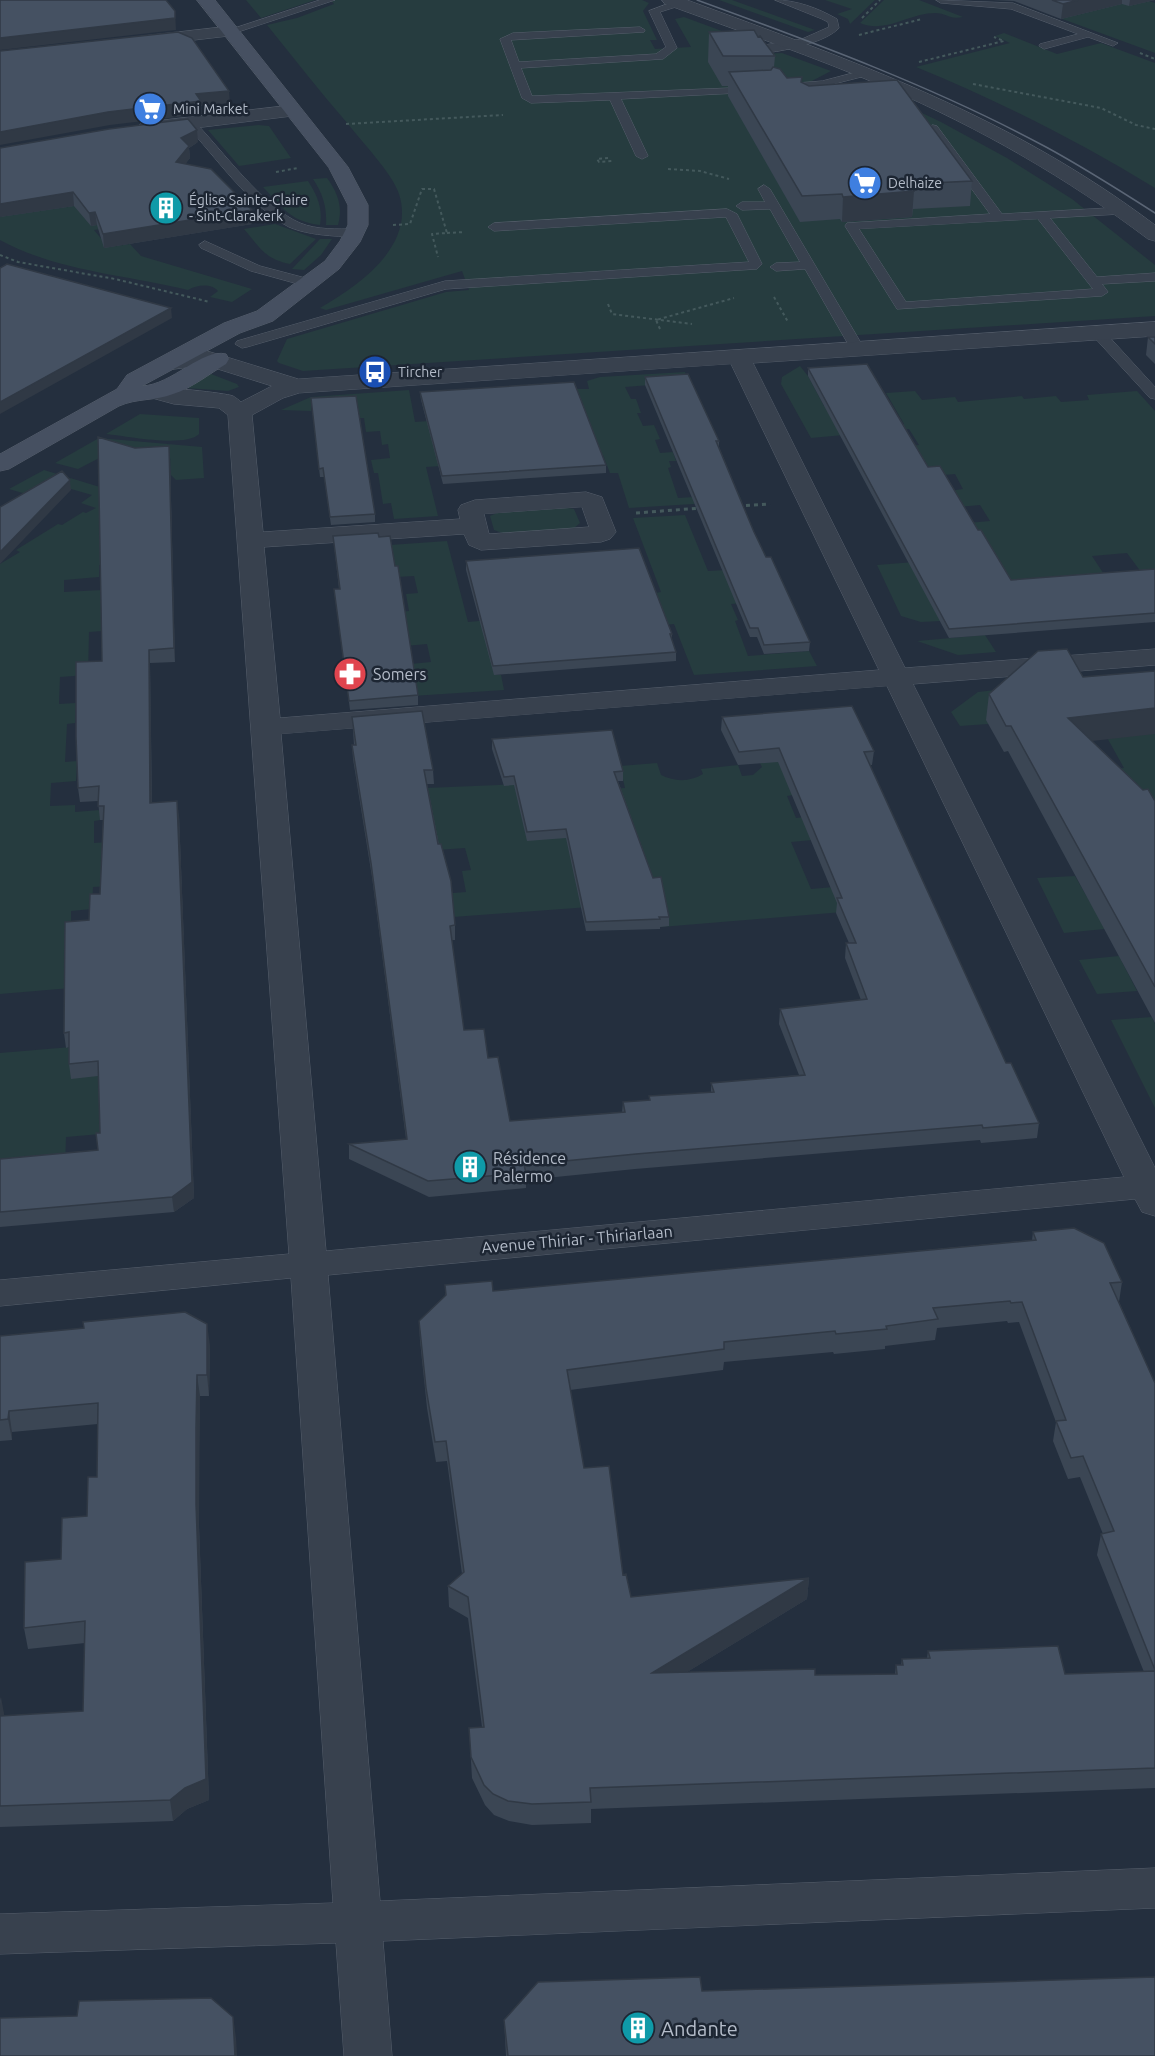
<svg xmlns="http://www.w3.org/2000/svg" width="1155" height="2056" font-family="Ubuntu,sans-serif">
	<style>
		.green { fill: #263c3f }
		.lines { fill: none; stroke-linecap: round; stroke-linejoin: round }
		.lane-casing { stroke: #565f6c; stroke-width: 1 }
		.street-casing { stroke: #565f6c; stroke-width: 1 }
		.secondary-casing { stroke: #565f6c; stroke-width: 1 }
		.path-far1 { stroke: #44595c; stroke-width: 2; stroke-dasharray: 3 3; stroke-linecap: butt }
		.path { stroke: #44595c; stroke-width: 3; stroke-dasharray: 4 4; stroke-linecap: butt }
		.lane { fill: #38414e; fill-rule: evenodd }
		.street { fill: #38414e; fill-rule: evenodd }
		.secondary { fill: #465061; fill-rule: evenodd }
		.tram { stroke: #5a6575; stroke-width: 1.5 }
		.wall { fill: #3b4654; fill-rule: evenodd }
		.shaded-wall { fill: #303945 }
		.building { fill: #455162; stroke: #303945; stroke-width: 1.5 }
		.labels { text-anchor: middle; dominant-baseline: central; stroke-width: 5; stroke-linejoin: round; paint-order: stroke }
		.far-poi-label { font-size: 14px; fill: #b4bcc9; stroke: #1d2633; text-anchor: start }
		.poi-label { font-size: 16px; fill: #b4bcc9; stroke: #1d2633; text-anchor: start }
		.street-label { font-size: 16px; fill: #b4bcc9; stroke: #1d2633 }
		.near-poi-label { font-size: 20px; fill: #b4bcc9; stroke: #1d2633; text-anchor: start }
	</style>
	<rect width="100%" height="100%" fill="#242f3e"/>
	<path class="green" d="M246,0H315L261,18Z
		M331,0H642L649,3L643,11L657,40H650L655,49L691,47L675,19L684,17L749,41L719,56L782,53L831,71L810,82L903,104L941,122L1007,158L1072,199L1155,265V316L303,371L279,363L277,361L287,339L446,292L469,290L462,271L326,310L320,308C358,286 416,246 399,194C393,174 361,141 348,124C320,92 294,58 267,25L297,18L334,4Z
		M719,0H732L815,30L808,32Z
		M825,0H875L850,24L848,19L837,14L852,9Z
		M884,0H919L963,17C949,20 947,13 935,13C909,13 886,34 860,23Z
		M1124,0H1146L1155,3V53L1057,17Z
		M1004,33L1057,54L1101,43L1155,63V188C1078,141 999,101 916,67L1010,43L995,36Z
		M258,125L269,126L291,158L239,166L208,130Z
		M327,178C338,193 343,207 338,225H326C327,207 323,194 313,179Z
		M308,181C317,195 323,208 320,225C291,222 282,207 263,187Z
		M91,203L112,227L94,230L108,247L130,244L141,256L252,289L232,302L210,297L218,291C211,283 197,285 188,290C127,275 56,271 0,240V210L5,216Z
		M275,224L316,239L290,264C265,259 260,248 244,229Z
		M320,239H332L321,255L304,270L292,269Z
		M800,366L808,376L824,406L856,405L870,426L904,424L886,393L915,391L922,400L955,397L958,402L1022,396L1024,399L1056,396L1061,402L1089,400L1087,395L1137,391L1155,411V591L1127,553L1092,556L1113,588L940,621L921,622L901,616L877,565L989,556L956,524L990,521L980,505L958,507L949,491L963,489L955,474L934,476L925,461L909,462L901,447L919,445L909,429L811,438L781,384L782,377Z
		M685,372L688,382L625,387L631,399H636L641,413H637L643,426L654,425L660,439L655,440L660,453L673,452L676,461H669L671,467L668,468L678,498L739,494L742,501L629,508L618,473H610L603,455H600L426,467L438,516L394,519L391,503L383,504L378,473H374L371,460L390,458L388,444L382,445L380,431L366,432L364,418H354L311,406V411L281,410L311,397L409,390L415,422L490,417L577,389H589L587,381L600,377Z
		M211,374L237,384L239,387L228,391L187,388L207,375Z
		M140,414L199,418V434C185,448 126,436 106,434Z
		M99,438L202,447L204,478L176,480L171,475L170,459L111,452L78,469L55,463Z
		M44,470L113,491L125,564L99,565V577L64,580V592L121,589L102,631L89,632L88,675L60,677L59,704L76,703L75,723L67,724L65,762L77,761L76,781L51,783L50,806L75,805V812L100,810V820L94,821V843L109,842L108,886L93,887L92,909L71,911V988L0,994V564L20,552L16,550L58,524L62,525L83,512L86,513L96,508L81,503L92,495L57,485L36,497L9,489Z
		M563,507L574,509L580,523L573,529L505,534L494,530L490,516L499,512Z
		M685,515L708,571L727,570L742,603L731,604L738,620L735,621L748,656L809,651L817,666L694,675L674,624L627,628L494,675H501L504,690L351,700L411,664L431,662L427,644L405,646L397,612L409,611L406,594L418,593L414,576L396,577L390,545L447,541L468,622L513,618L661,592L633,518Z
		M985,635L996,652L958,655L917,641Z
		M995,690L988,724L960,726L951,712L978,692Z
		M1105,734H1155V834L1101,770L1124,768Z
		M811,756L807,793L787,796L796,818L813,816L823,839L791,842L811,889L845,886L855,911L661,927L653,926L603,906L453,917L441,894L466,892L462,871L471,870L465,848L422,851L426,788L544,783L587,790L625,788L620,766L657,763L661,775C675,782 690,782 703,774L701,769L738,765L742,776L753,775L762,767L760,763Z
		M1075,876L1090,902L1155,924L1064,933L1037,878Z
		M1119,956L1137,991L1097,994L1079,960Z
		M1152,1017L1155,1024V1108L1111,1020Z
		M71,1047L118,1074L101,1134L66,1137L65,1168L0,1160V1053Z"/>
	<g class="lines">
		<defs>
			<path id="lane" d="M320,0H335L235,33L226,31Z
				M678,0L683,3L682,5L660,12L677,48L663,59L521,68L532,96L754,87L758,88V92L621,99L648,156L642,159L636,156L610,100L531,103L522,98L500,39L513,33L640,27L645,30L644,32L511,40L519,62L656,54L666,47L649,11Z
				M775,0C796,0 818,8 837,19L839,28C824,45 762,57 739,53V49L802,39L829,27L828,22L822,19Z
				M936,0L1013,3L1118,43L1113,46L1088,37L1044,49L1039,46L1040,44L1078,34L1011,9L941,3Z
				M865,70L870,73L869,75L822,87L784,90L779,87L784,84L822,81Z
				M190,120L194,121C222,150 264,208 300,223C317,230 337,229 355,229L361,233C355,239 343,236 335,236C320,235 303,233 289,227C250,207 216,157 186,125L184,123Z
				M933,125L937,126L1002,214L1125,207V213L1121,214L1050,218L1097,277L1155,273V281L1102,284L1108,292L1102,296L897,309L845,226L847,223L990,214L927,128ZM1038,219L1093,289L906,302L859,229Z
				M764,185L770,189L864,348L862,351H852L805,269L776,271L770,267L776,263L800,262L770,209L742,210L736,206L742,202H765L758,189Z
				M727,209L737,214L762,264L757,269L446,289L247,347L242,348L235,344L237,341L445,281L749,262L726,217L494,231L488,227L494,223Z
				M205,241L260,266L313,280L315,283L309,287L251,271L201,248L199,245Z
				M1098,329L1103,330L1155,387V399L1150,398L1093,336L1091,333L1093,330Z"/>
			<path id="street" d="M662,0H687C856,62 1009,115 1155,225V241L1148,239C1067,178 980,128 887,88C815,57 739,31 665,4Z
				M231,26L237,27L240,31L237,35L143,46L137,45L134,41L137,37L143,36Z
				M293,105L300,107L302,111L300,115L147,134L140,132L137,128L140,124L147,122Z
				M1155,322V336L753,363L905,668L1155,649V665L913,684L1155,1168V1216L1142,1212L1135,1199L328,1275L380,1901L1155,1868V1908L383,1941L392,2056H344L336,1943L0,1954V1914L333,1903L291,1278L0,1306V1280L289,1254L228,415L219,408L174,404L152,398L148,393L152,388C159,386 226,393 233,396C236,398 239,400 241,402L272,386L205,365L167,370L159,368L156,363L159,358L207,351L298,379ZM731,364L879,670L280,718L264,547L464,534L469,545L481,550L601,542L610,539L616,532L602,497L586,492L475,500L461,505L458,510L460,519L263,532L252,415L283,398L299,393ZM582,507L589,527L489,534L484,514ZM887,686L1124,1177L326,1251L281,734Z"/>
			<path id="secondary" d="M197,0H215L348,167L368,205V225L360,242L339,269L273,321L240,333L142,386C172,385 202,348 226,354L229,359L226,364C209,374 192,388 173,394C155,401 137,398 119,406L9,469L0,471V454L117,389L127,375L224,323L257,311L325,261L340,241L348,225V205L329,168Z"/>
		</defs>
		<use href="#lane" class="lane-casing"/>
		<use href="#street" class="street-casing"/>
		<use href="#secondary" class="secondary-casing"/>
		<path class="path-far1" d="M862,18L880,0
			M859,35L922,19
			M1140,53L1155,59
			M919,62L1004,41L994,37
			M973,84L1101,108L1136,125L1155,129
			M346,124L503,115
			M608,158L597,159L599,162L612,161
			M668,169L700,171L729,179
			M276,172L298,168
			M393,225L410,224L422,189H434L447,233L432,234L438,257
			M447,233L465,232
			M0,255L18,262L115,279L210,302
			M774,297L788,322
			M608,304L612,314L692,324
			M660,329L656,320L734,298"/>
		<path class="path" d="M738,506L770,504
			M636,513L701,508"/>
		<use href="#lane" class="lane"/>
		<use href="#street" class="street"/>
		<use href="#secondary" class="secondary"/>
		<path class="tram" d="M697,0C815,43 935,87 1046,147C1083,167 1119,190 1155,213"/>
	</g>
	<path class="wall" d="M992,0H1155L1129,6L1122,4L1061,19L1014,1Z
		M709,32L758,37L775,56L774,67L787,78L801,82L972,181L970,206L913,209L912,217L842,222L840,219L800,222L728,96V86H722L708,62Z
		M198,142L189,148L190,158L185,164L252,224L104,248L97,225L91,226L74,206L0,217Z
		M1148,337H1155V364L1146,355Z
		M808,368L928,467L1011,580L1155,569V622L949,638L808,376Z
		M645,377L719,441V447L754,532L766,557L810,642L809,651L764,654L757,637H750L645,385Z
		M420,392L606,465V473L443,484L421,400Z
		M311,398L375,514V522L331,525L324,477H320Z
		M170,458L175,662L150,663L152,803L179,815L194,1198L174,1212L0,1227V1159L98,1150L100,1133L98,1076L71,1079L69,1064V1047L66,1048L64,1033L89,920L100,894L103,820H100L98,801L80,802L78,788Z
		M333,536L418,695V705L350,710L335,598L334,589H339Z
		M466,561L672,634V640L676,652V661L494,675L466,570Z
		M989,694L1092,741L1155,801V1023L1008,751L1004,752L986,720Z
		M352,717L433,770L434,784H427L455,925V940H452L464,1030L488,1058L510,1121L622,1112L623,1102L649,1100V1096L711,1092V1083L799,1075L779,1024L780,1009L861,1000L845,958L846,943H849L836,913L837,903L778,762L738,765L721,730L722,717L874,751L872,765H870L1006,1063L1039,1123L1037,1138L981,1143L980,1140L635,1169L526,1180V1188L429,1197L349,1159V1144L406,1139L372,877L353,759L352,745H354Z
		M492,739L623,771V781H618L653,878L669,917V926L660,927V929L586,931L566,838L527,841L514,785L504,786L492,749Z
		M1033,1232L1122,1282L1119,1302L1155,1383V1788L591,1809V1823L532,1825L509,1821L494,1815L485,1805L472,1778L469,1728L482,1727L468,1618L449,1607L448,1586L462,1574L447,1461L436,1462L427,1408L420,1341L419,1321L445,1296V1285L493,1291L1032,1240ZM1007,1321L1008,1323L1019,1322L1056,1422L1053,1441L1068,1479L1080,1477L1103,1534H1101L1097,1555L1144,1672L1065,1674L928,1651L927,1658L902,1659L901,1665H896L895,1674L815,1675L687,1672L807,1599L809,1578L631,1597L584,1468L570,1390L723,1370L724,1362L833,1352L834,1354L885,1349V1346L935,1340L937,1328Z
		M0,1336L210,1345L209,1396H200L199,1449V1526L209,1800L187,1809L173,1821L0,1827V1697L4,1716L83,1711L85,1643L28,1649L24,1628L61,1559L87,1516L97,1477L98,1424L12,1432V1440L0,1441Z
		M702,1991L1155,2056H506L504,2020Z"/>
	<path class="shaded-wall" d="M1078,0H1122V4L1061,19L1063,4Z
		M1130,0H1155L1129,6Z
		M175,11L176,30L0,50V38Z
		M229,91L230,103L201,106L202,114L110,125L0,145V132L196,94Z
		M197,130L198,142L189,148L190,158L177,175L176,162L181,138Z
		M914,191L912,217L842,222L843,197Z
		M73,192L74,206L0,217V204Z
		M252,210V224L104,248L103,234Z
		M95,212L97,225L91,226L89,213Z
		M171,308L172,318L0,414V402Z
		M169,446L170,458L175,662L174,648Z
		M70,480L71,490L0,564V552Z
		M149,650L150,663L152,817L150,803Z
		M1155,708V734L1065,744L1068,718Z
		M177,801L179,815L194,1198L174,1212L172,1197Z
		M207,1324L210,1345L209,1396L207,1375Z
		M197,1375L200,1396L199,1526L209,1800L187,1809L173,1821L170,1800L185,1788L196,1504Z
		M9,1411L12,1432V1440L8,1419Z
		M809,1578L807,1599L651,1694L652,1673Z
		M1,1697L5,1719L0,1725V1704Z
		M233,2017L236,2038L237,2056H235Z"/>
	<path class="building" d="M0,0H166L175,11V18L0,38Z
		M1052,0H1078L1063,4Z
		M754,30L758,37L760,36L775,56H723L709,32Z
		M178,32L192,38L229,91L196,94L201,101L108,112L0,132V51Z
		M773,67L780,69L787,78L802,77L801,82L809,86L897,80L972,181L911,184L914,191L843,197L842,194L802,196L729,72L771,70Z
		M188,119L197,130L181,138L189,146L176,162L211,169L252,210L103,234L95,212L89,213L73,192L0,204V148L109,129Z
		M7,264L171,308L0,402V268Z
		M1148,337H1155V344Z
		M867,364L928,467L940,466L978,530H981L1011,580L1155,569V613L949,629L808,368Z
		M688,374L719,441H716L754,532L766,557H771L810,642L764,645L758,628H750L645,377Z
		M574,382L606,465L442,476L420,392Z
		M356,396L375,514L330,517L323,468L319,469L311,398Z
		M98,437L135,448L169,446L174,648L149,650L150,803L177,801L192,1182L172,1197L0,1212V1159L98,1150L96,1133H100L98,1061L69,1064V1032L64,1033L65,922L89,920L90,894H100L104,806H98L99,786L78,788L76,737V662L102,661Z
		M62,471L70,480L0,552V507Z
		M378,533L379,537L390,536L395,566H398L418,695L349,701L334,589H340L333,536Z
		M639,548L672,634H670L676,652L493,666L466,561Z
		M1067,649L1083,677L1155,671V708L1068,718L1143,790L1148,789L1155,801V987L1011,726H1006L989,694L1038,651Z
		M852,706L874,751L864,752L1006,1063H1011L1039,1123L983,1128L982,1125L636,1154L524,1165L526,1173L428,1181L349,1144L407,1139L371,863L352,745H356L352,717L422,711L433,770H424L438,844H441L451,881L455,925L450,926L464,1030L484,1029L488,1058L498,1057L510,1121L625,1112L623,1102L650,1100L649,1096L714,1092L711,1083L805,1075L780,1009L867,999L846,943H856L837,898H842L779,748L739,752L722,717Z
		M612,730L623,771L614,772L653,878L661,877L669,917H659L660,919L586,922L566,829L527,832L514,776L504,777L492,739Z
		M1074,1228L1104,1243L1122,1282L1110,1283L1155,1383V1670L1101,1534L1114,1531L1083,1456L1071,1458L1056,1421L1066,1420L1022,1302L1011,1303L1010,1301L933,1308L938,1319L886,1326L887,1329L836,1334L835,1331L724,1342V1349L567,1370L584,1468L609,1466L623,1575L626,1574L631,1597L809,1578L652,1673L815,1669V1675L897,1674L896,1665H903L902,1659L930,1658L928,1651L1058,1646L1065,1674L1155,1671V1768L590,1788L591,1802L532,1804L508,1801L493,1794L484,1785L471,1757L469,1728L484,1727L468,1597L448,1586L464,1572L446,1441L435,1442L426,1388L419,1321L446,1295L445,1285L492,1281L493,1291L1036,1240L1033,1232Z
		M185,1312L207,1324V1375H197L196,1428V1504L206,1779L185,1788L170,1800L0,1806V1716L83,1711L85,1621L24,1628L25,1562L61,1559L62,1518L87,1516L88,1477H97L98,1403L9,1411L8,1419L0,1420V1336L84,1328L83,1322Z
		M700,1977L702,1991L1155,1977V2056H508L504,2020L538,1982Z
		M211,1998L233,2017L235,2056H0V2018L77,2016L79,2001Z"/>
	<defs>
		<symbol id="supermarket-disc" viewBox="-11 -11 22 22"><circle r="9.5" fill="#3f7fe0" stroke="#1d2633"/><path d="M-6-5.5h2.5l.6 2H6L4.5 2H-2.5L-4.4-4H-6ZM-1.5 3.2a1.3 1.3 0 1 0 .1 0ZM3 3.2a1.3 1.3 0 1 0 .1 0Z" fill="#fff"/></symbol>
		<symbol id="building-disc" viewBox="-11 -11 22 22"><circle r="9.5" fill="#0f9aa8" stroke="#1d2633"/><path d="M-4-6H4V6H1V3H-1V6H-4ZM-2.5-4.3h1.7v1.8h-1.7ZM.8-4.3h1.7v1.8H.8ZM-2.5-1h1.7V.8h-1.7ZM.8-1h1.7V.8H.8Z" fill="#fff"/></symbol>
		<symbol id="bus-disc" viewBox="-11 -11 22 22"><circle r="9.5" fill="#1a4fb4" stroke="#1d2633"/><path d="M-5-6H5V4H4V6H2V4H-2V6H-4V4H-5ZM-3.5-4V0h7V-4ZM-3.5 1.2v1.5H-2V1.2ZM2 1.2v1.5H3.5V1.2Z" fill="#fff"/></symbol>
		<symbol id="pharmacy-disc" viewBox="-11 -11 22 22"><circle r="9.5" fill="#e0444e" stroke="#1d2633"/><path d="M-2-6h4v4h4v4h-4v4h-4v-4h-4v-4h4Z" fill="#fff"/></symbol>
	</defs>
	<g fill-rule="evenodd">
		<use href="#supermarket-disc" x="131" y="90" width="38" height="38"/>
		<use href="#supermarket-disc" x="846" y="164" width="38" height="38"/>
		<use href="#building-disc" x="147" y="189" width="38" height="38"/>
		<use href="#bus-disc" x="356" y="353" width="38" height="38"/>
		<use href="#pharmacy-disc" x="331" y="655" width="38" height="38"/>
		<use href="#building-disc" x="451" y="1148" width="38" height="38"/>
		<use href="#building-disc" x="619" y="2009" width="38" height="38"/>
	</g>
	<g class="labels">
		<g class="far-poi-label">
			<text x="173" y="109">Mini Market</text>
			<text x="888" y="183">Delhaize</text>
			<text x="189" y="200">Église Sainte-Claire<tspan x="189" dy="16">- Sint-Clarakerk</tspan></text>
			<text x="398" y="372">Tircher</text>
		</g>
		<g class="poi-label">
			<text x="373" y="674">Somers</text>
			<text x="493" y="1158">Résidence<tspan x="493" dy="18">Palermo</tspan></text>
		</g>
		<g class="street-label">
			<text transform="translate(577 1239) rotate(-5)">Avenue Thiriar - Thiriarlaan</text>
		</g>
		<g class="near-poi-label">
			<text x="661" y="2028">Andante</text>
		</g>
	</g>
</svg>
